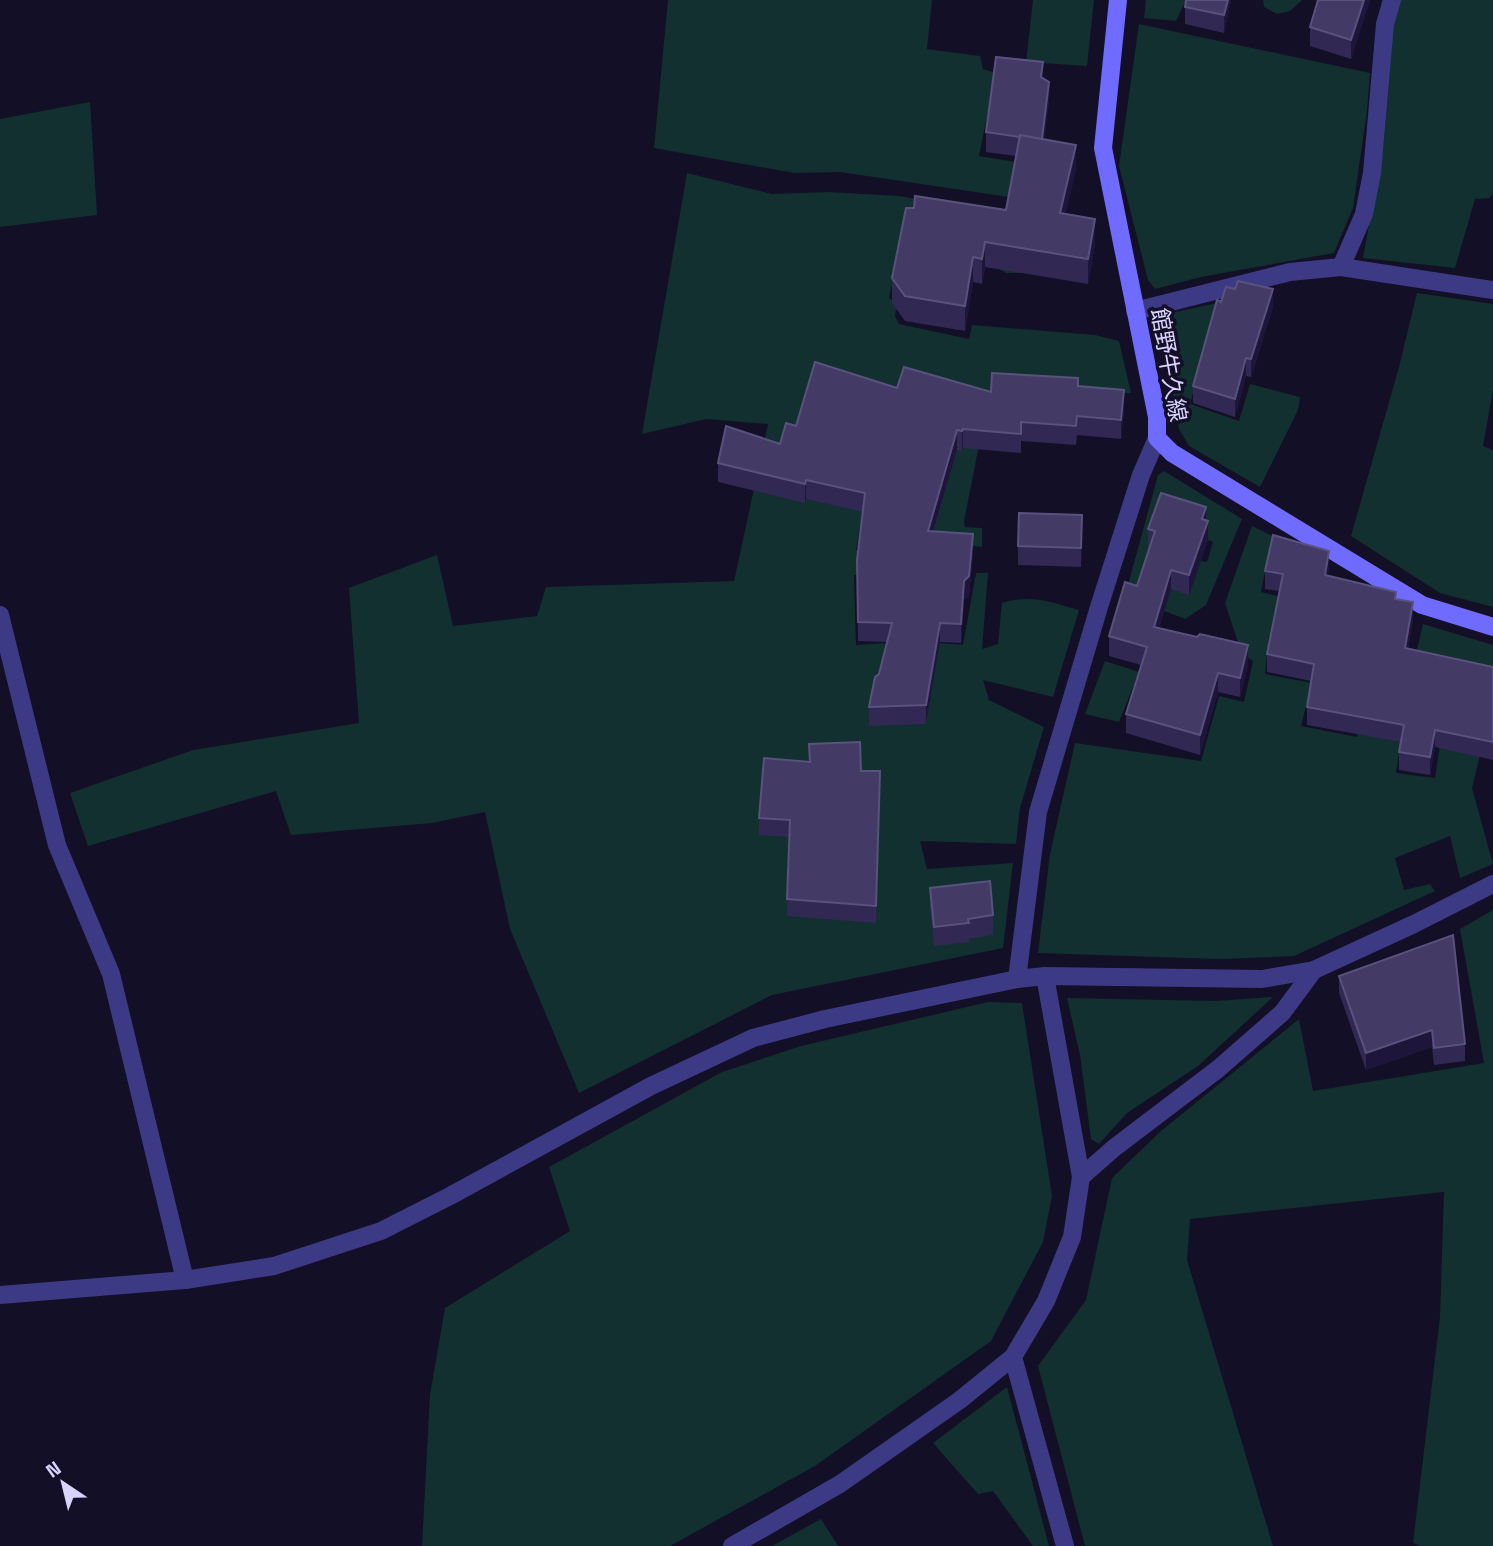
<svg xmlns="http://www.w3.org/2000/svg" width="1493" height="1546" font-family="'Space Grotesk','Noto Sans JP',sans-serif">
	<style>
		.green { fill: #12302f; fill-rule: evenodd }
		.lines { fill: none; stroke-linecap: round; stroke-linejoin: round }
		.minor { stroke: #3d3a85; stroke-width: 18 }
		.tertiary { stroke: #3d3a85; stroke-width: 18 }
		.secondary { stroke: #6f6bff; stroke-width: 18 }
		.wall { fill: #312854 }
		.shaded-wall { fill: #1d163a }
		.building { fill: #433a66; stroke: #5a527e; stroke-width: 2 }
		.labels { text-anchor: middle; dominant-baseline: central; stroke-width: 7; stroke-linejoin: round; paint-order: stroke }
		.street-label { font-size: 23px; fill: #d9d4ff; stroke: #130f26 }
	</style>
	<rect width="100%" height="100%" fill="#130f26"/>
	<path class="green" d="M668,0H932L927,49L980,56L983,69L996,73L979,156L1016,162L1009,197L840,172L794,173L654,148Z
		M1033,0H1094L1087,66L1026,62Z
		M1146,0H1186L1176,21L1144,18Z
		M1263,0H1302L1290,11L1277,14L1264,7Z
		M1401,0H1493V193L1490,198L1475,199L1455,268L1363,258L1384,141L1393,26Z
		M1139,24L1370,73L1367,111L1353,208L1334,253L1201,277L1155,289L1148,280L1119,166Z
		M90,102L97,215L0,227V119Z
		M687,173L772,194L828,192L900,196L1096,235L1032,273H1006L998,268L904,229L889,298L897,303L895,316L899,324L969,339L972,325L1095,335L1119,341L1131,393L990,390L964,521L965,527L982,528V547L936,543L934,519L862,514L856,550L908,558L904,640L963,645L976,573H988L982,649L998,644L1002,603C1032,594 1050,602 1079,610L1053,697L983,680L989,700L1044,727L1020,808L1016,844L920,841L927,869L1013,863L1003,948L772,995L579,1093L510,929L485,812L432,823L291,835L276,791L88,846L70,793L193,750L359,723L349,588L437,555L453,626L537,616L546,587L734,581L768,424L706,419L642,434ZM886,569L901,642L856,645L854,575Z
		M1417,293L1493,304V390L1483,446L1493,450V607L1440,593L1351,536L1399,367Z
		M1217,303L1190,404L1239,421L1250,384L1300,397L1298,410L1260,487L1189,446L1179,429L1160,328L1171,313Z
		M1164,471L1242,519L1206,605L1185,619L1125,596L1158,475ZM1202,538L1213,542L1207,562L1201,561L1189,595L1154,551L1148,548Z
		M1252,526L1317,558L1288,548L1270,547L1261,592L1294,600L1286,640L1269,637L1265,674L1312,683L1301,726L1357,737L1366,688L1408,692L1396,773L1435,778L1440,744L1412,671L1423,624L1493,645V702L1472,788L1493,864L1460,878L1450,836L1395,858L1404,890L1430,884L1435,891L1294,956L1219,959L1038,953L1050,854L1075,743L1201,761L1219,696L1244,702L1253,661L1242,654L1225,603Z
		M1105,661L1139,672L1119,722L1085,714Z
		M1493,910V1546H1420L1413,1543L1440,1317L1444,1192L1190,1219L1187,1260L1273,1546H1085L1038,1366L1086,1300L1112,1178L1161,1131L1299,1019L1313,1091L1484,1063L1460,929Z
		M1273,997L1198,1066L1127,1113L1099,1144L1091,1139L1080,1055L1067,998L1216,1001Z
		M988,1002L1022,1003L1052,1196L1043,1242L991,1341L815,1466L670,1546H422L430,1395L445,1308L570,1231L549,1167L722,1072L801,1046Z
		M1007,1387L1049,1546H1033L993,1491L978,1494L933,1443Z
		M821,1519L838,1546H772Z"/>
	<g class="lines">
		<path class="minor" d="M1341,267L1364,214L1372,173L1385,24L1392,0
			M1135,311L1290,272L1341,267L1493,290
			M0,615L57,845L111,974L185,1280
			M1017,979L1038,812L1099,607L1141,475L1157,438
			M1081,1177L1114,1148L1218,1069L1282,1013L1314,970
			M1013,1357L1065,1546
			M732,1546L840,1484L960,1400L1013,1357L1046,1301L1072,1237L1081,1177L1045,976"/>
		<path class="tertiary" d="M0,1295L185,1280L274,1266L381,1231L450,1196L651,1086L753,1038L825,1019L1017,979L1045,976L1262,979L1314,970L1414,924L1493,884"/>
		<path class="secondary" d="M1118,0L1103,148L1157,417V438L1172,453L1422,605L1493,627"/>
	</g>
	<path class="wall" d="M1186,0H1231L1224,33L1185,24V7Z
		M1370,0L1351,59L1310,46V27Z
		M1043,78L1049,101L1044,139L1076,170L1065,214L1095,244L1088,284L985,267L982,284L973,282L965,331L905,321L892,303V278L1006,210L1016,156L986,152V132Z
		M1221,302L1273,307L1251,377L1246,376L1235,417L1193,403V386Z
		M1078,386L1124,409L1121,439L1077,435L1076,445L1021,441V453L963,448L962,451L957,450L934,532L973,553L969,595L964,600L961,643L940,642L926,724L869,726V707L879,674L887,642L858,641L857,579L863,512L806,499L805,503L718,482V463L780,444L796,426L897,388L991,392Z
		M1206,520L1208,540L1189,595L1171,589L1159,628L1248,665L1240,697L1218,692L1200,755L1126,733V714L1141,665L1109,656V636L1137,586L1149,549H1148V529Z
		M1082,535L1081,567L1018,565V546Z
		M1329,568L1328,575L1396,599L1413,619L1408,649L1493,667V760L1435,747L1430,775L1399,770V752L1401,742L1307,725V707L1311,681L1267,672V654L1279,591L1265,589V571Z
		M809,744L861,771L880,788L876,923L787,916L789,837L759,835V818L809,762Z
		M930,888L993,915V935L969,939V942L934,946L930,907Z
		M1339,976L1465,1044V1061L1434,1065L1432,1047L1366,1070L1339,993Z"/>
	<path class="shaded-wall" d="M1228,0H1231L1224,33V15Z
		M1364,0H1370L1351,59V40Z
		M1049,82V101L1042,160V140Z
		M1076,145V170L1060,238V213Z
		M1095,219V244L1088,284V259Z
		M985,242V267L982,284V259Z
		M973,257V282L965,331V306Z
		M1273,289V307L1251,377V359Z
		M1246,358V376L1235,417V399Z
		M1124,390V409L1121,439V420Z
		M963,429V448L962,451V431Z
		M957,430V450L928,550V531Z
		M806,480V499L805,503V484Z
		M1206,507V527L1202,519Z
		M1082,515V535L1081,567V548Z
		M1208,521V540L1189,595V575Z
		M973,534V553L969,595L964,600L961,643V624L964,581Z
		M1329,551V568L1325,592V575Z
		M1171,570V589L1154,646V627Z
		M1413,602V619L1405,666V648Z
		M940,623V642L926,724V705Z
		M1248,645V665L1240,697V678Z
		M1218,673V692L1200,755V735Z
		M1435,730V747L1430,775V757Z
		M1432,1030V1047L1366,1070V1053Z"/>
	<path class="building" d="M1186,0H1228L1224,15L1185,7Z
		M1318,0H1364L1351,40L1310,27Z
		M996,57L1043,62L1041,77L1049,82L1042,139L1020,135V137L986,132Z
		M1020,135L1076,145L1060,213L1095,219L1088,259L985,242L982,259L973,257L965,306L905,296L892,278L906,208H914L915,196L1006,210Z
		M1238,281L1273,289L1251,359L1246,358L1235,399L1193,386L1217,300L1221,302L1226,287L1235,289Z
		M815,362L897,388L904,367L991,392L992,373L1078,378V386L1124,390L1121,420L1077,416L1076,426L1021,422V434L963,429L962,431L957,430L928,531L973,534L969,576L964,581L961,624L940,623L926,705L869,707L875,677L879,674L892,623L858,622L857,560L865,493L806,480L805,484L718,463L726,426L780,444L786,423L796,426Z
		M1161,493L1206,507L1202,519L1208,521L1189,575L1171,570L1154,627L1197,637L1200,634L1248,645L1240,678L1218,673L1200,735L1126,714L1147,647L1109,636L1125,582L1137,586L1155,531L1148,529Z
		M1019,513L1082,515L1081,548L1018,546Z
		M1273,535L1329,551L1325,575L1396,592L1395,599L1413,602L1405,648L1493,667V742L1435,730L1430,757L1399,752L1404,725L1307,707L1314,664L1267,654L1283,574L1265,571Z
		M860,742L861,771H880L876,906L787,899L790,820L759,818L764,758L810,762L809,744Z
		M990,881L993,915L968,919L969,923L934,927L930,888Z
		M1453,935L1465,1044L1434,1048L1432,1030L1366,1053L1339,976Z"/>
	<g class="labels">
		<g class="street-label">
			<text transform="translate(1169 365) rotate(80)">館野牛久線</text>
		</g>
	</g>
	<g transform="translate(63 1483) rotate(325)" stroke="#130f26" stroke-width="5" paint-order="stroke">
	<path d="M0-5L12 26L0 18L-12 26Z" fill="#d9d4ff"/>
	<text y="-10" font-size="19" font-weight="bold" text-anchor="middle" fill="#d9d4ff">N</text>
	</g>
</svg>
